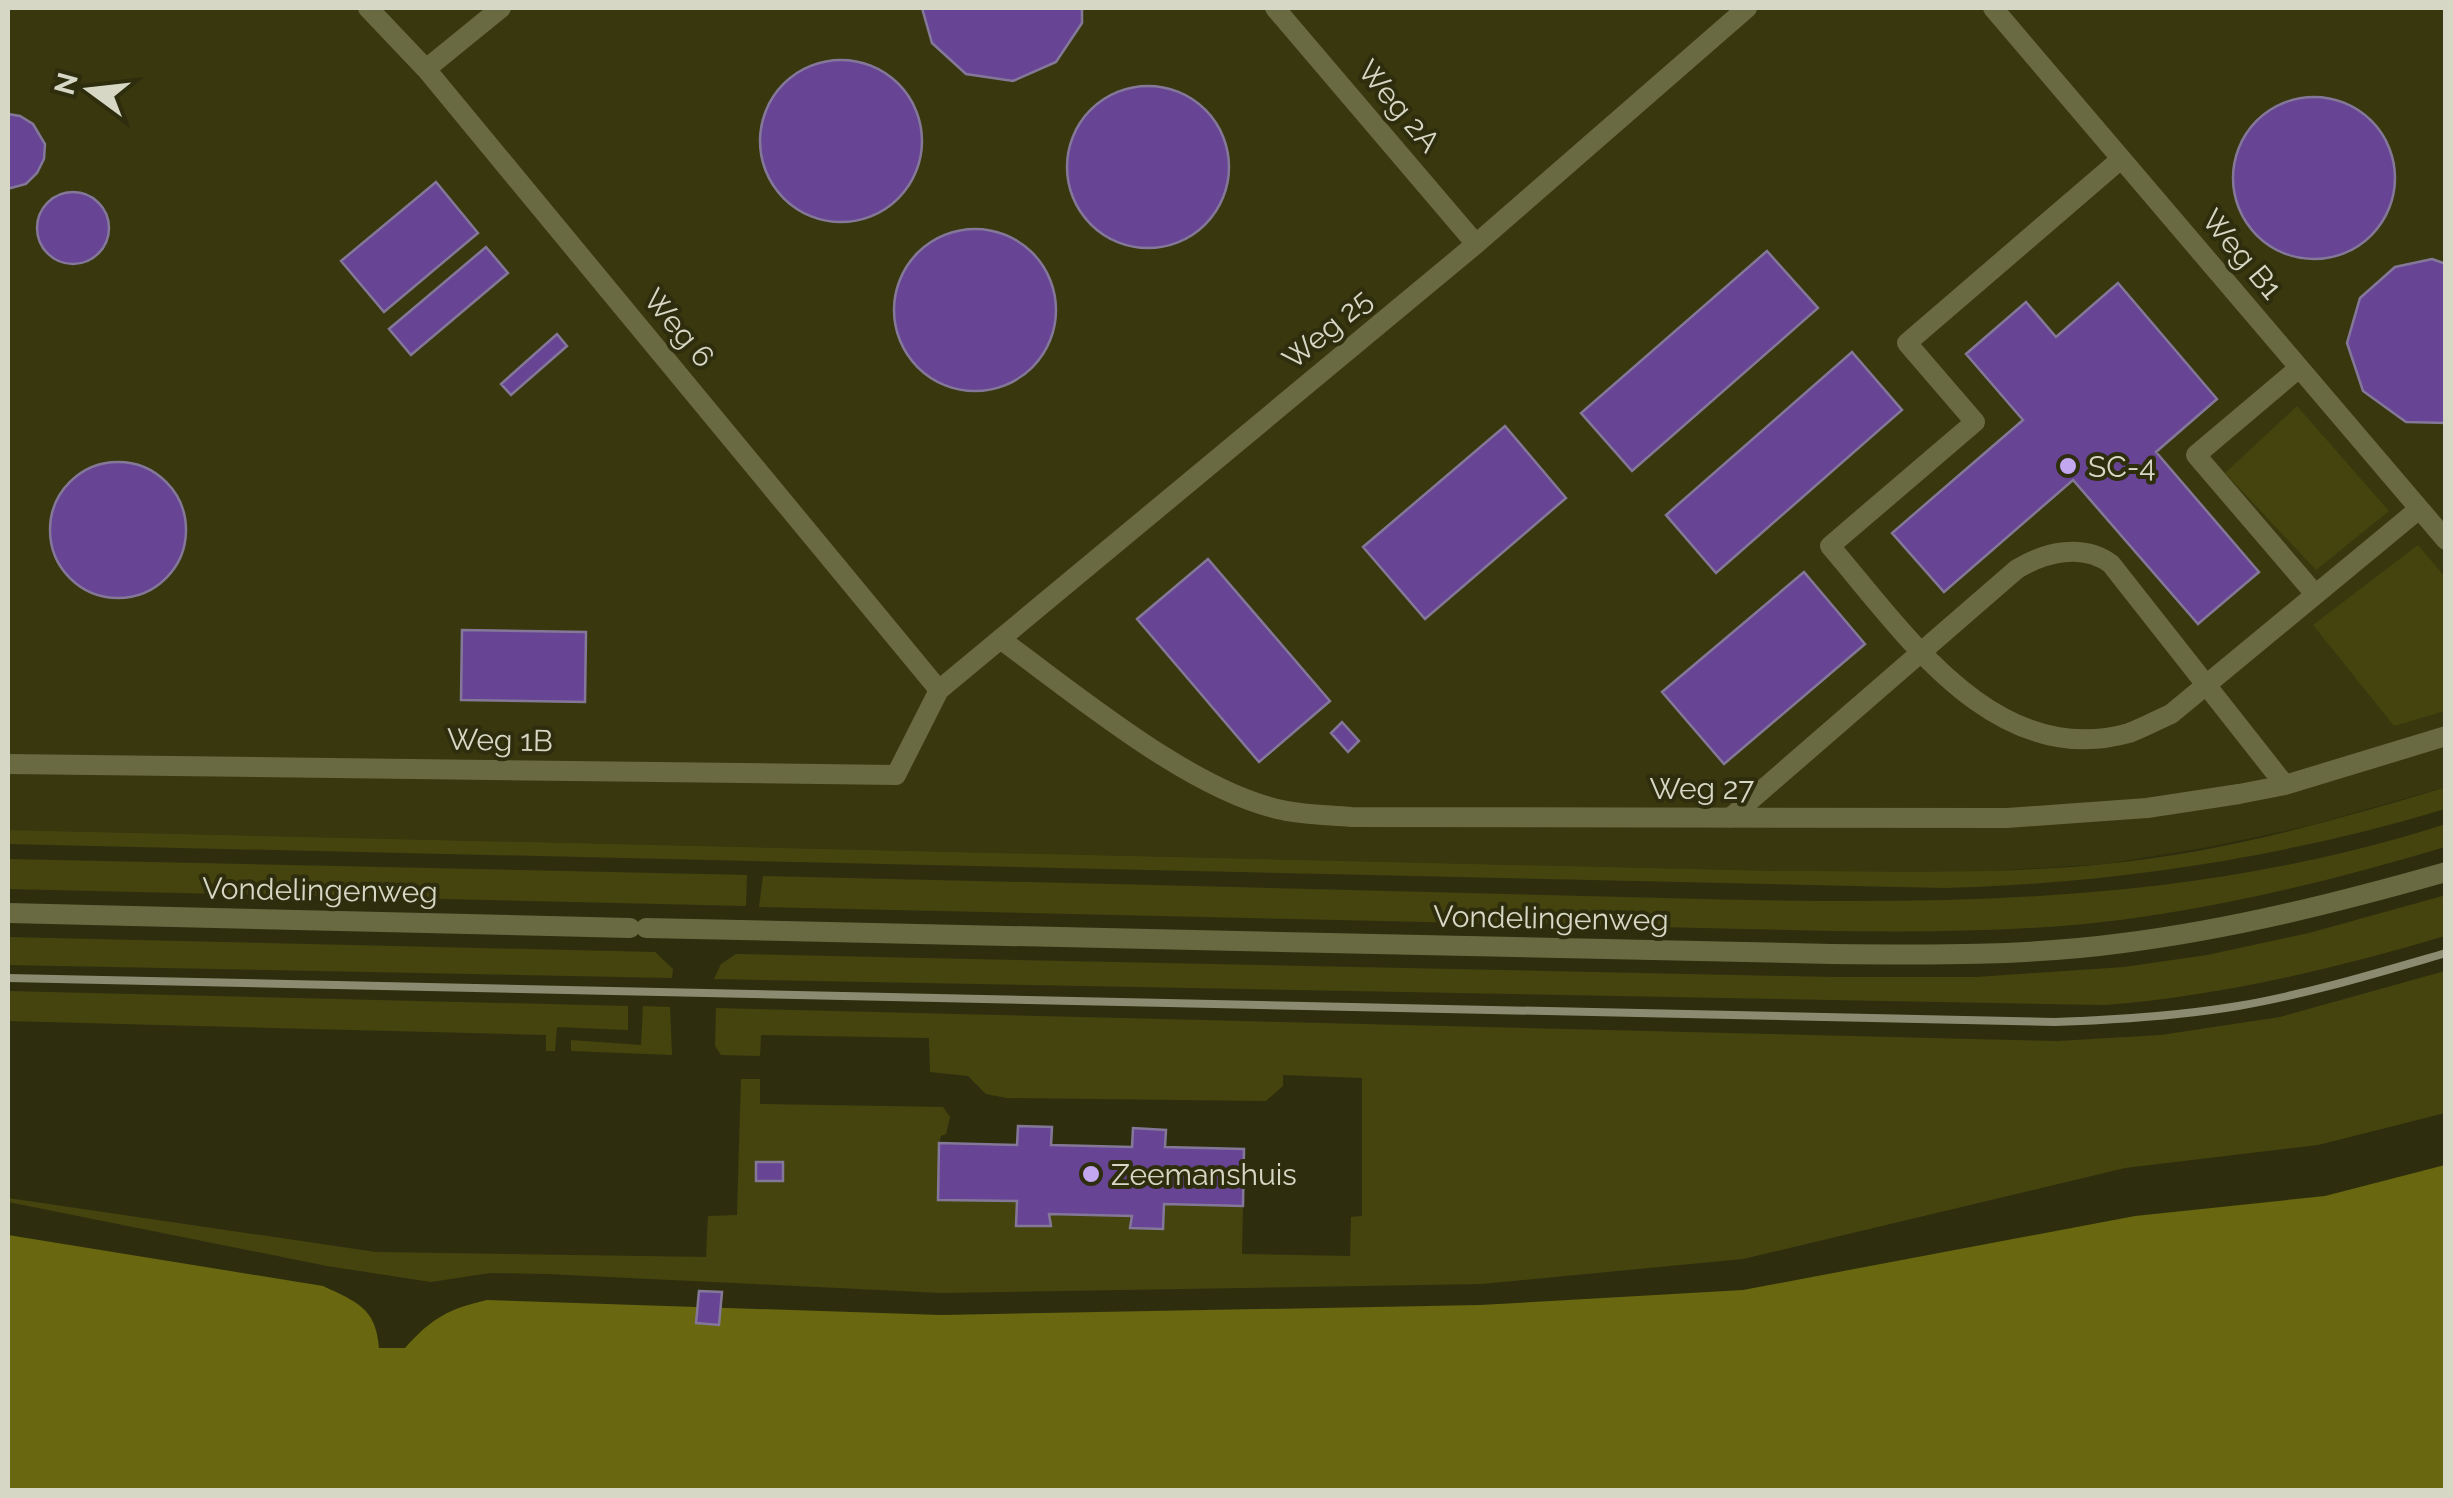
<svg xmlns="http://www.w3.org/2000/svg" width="2453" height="1498" font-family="Raleway,sans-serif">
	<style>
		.built { fill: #38370e }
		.green { fill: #45440f }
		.water { fill: #696710 }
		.building { fill: #674494; stroke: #847898; stroke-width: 2.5 }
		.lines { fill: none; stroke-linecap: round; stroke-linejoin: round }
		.service { stroke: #696942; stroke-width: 20 }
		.minor { stroke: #696942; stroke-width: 20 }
		.rail { stroke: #8b8b72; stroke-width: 8 }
		.poi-dot { fill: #c4a7f1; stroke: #2e2e0e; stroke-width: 4 }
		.labels { text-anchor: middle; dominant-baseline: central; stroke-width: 8; stroke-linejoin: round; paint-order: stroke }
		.street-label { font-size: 30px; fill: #d7d7c5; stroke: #2e2e0e }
		.poi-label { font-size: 30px; fill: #d7d7c5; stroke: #2e2e0e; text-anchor: start }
	</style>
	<rect width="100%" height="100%" fill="#2e2e0e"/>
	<path class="built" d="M8,8H2445V787L2312,825L2209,847L2106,864L1972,872L1778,871L8,830Z"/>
	<path class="green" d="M2297,406L2389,511L2316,570L2225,473Z
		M2418,545L2445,577V711L2394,726L2313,625Z
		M2446,787L2445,809C2282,858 2116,883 1945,888L8,844V830L1778,871C1887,871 1996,875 2105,864C2220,853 2335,821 2446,787Z
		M2446,824L2445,847C2339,879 2231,905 2120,920C2024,932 1928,932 1832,931L759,907L763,876C1023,882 1284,888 1544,895C1854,902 2145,920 2446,824Z
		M8,859L747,875L746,906L8,889Z
		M2446,895L2445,936C2333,969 2222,996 2105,1005L714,979L721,964L736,954L1832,977H1977L2124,967L2207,955L2309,933Z
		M8,937L655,952L673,969L672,978L8,965Z
		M2445,971V1113L2318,1145L2125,1168L1743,1259L1481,1284L941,1293L548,1274L490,1273L431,1282L327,1266L8,1202V1198L376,1252L706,1257L708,1216L737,1215L741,1079H760V1104L943,1107L950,1117L946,1134L941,1136L939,1143L938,1199L1017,1201V1226H1049V1214L1132,1216L1130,1228L1162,1229L1164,1204L1243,1206L1242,1254L1350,1256L1351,1217L1362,1216V1078L1283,1075V1086L1266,1101L1007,1098L986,1094L968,1076L930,1072L929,1038L761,1035L760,1056L721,1055L715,1046L716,1008L2057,1041L2161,1035L2280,1017Z
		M8,991L628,1006V1030L557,1027L555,1051H546V1035L8,1021Z
		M643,1006L670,1007L672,1055L571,1051V1040L641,1045Z"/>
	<path class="water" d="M2445,1165V1490H8V1235L323,1286C357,1302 376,1308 379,1348H405C432,1318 448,1309 487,1300L941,1315L1480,1305L1743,1290L2135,1216L2325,1196Z"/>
	<path class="building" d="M922,8H1082V23L1056,62L1013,81L966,74L932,43Z
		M760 141a81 81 0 1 1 162 0a81 81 0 1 1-162 0Z
		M1067 167a81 81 0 1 1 162 0a81 81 0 1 1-162 0Z
		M2233 178a81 81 0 1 1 162 0a81 81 0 1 1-162 0Z
		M8,114L20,116L33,124L45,144L44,159L37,173L26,184L11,188H8Z
		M436,182L478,233L384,312L341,261Z
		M37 228a36 36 0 1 1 72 0a36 36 0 1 1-72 0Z
		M894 310a81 81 0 1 1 162 0a81 81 0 1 1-162 0Z
		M486,247L508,273L411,355L389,329Z
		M1767,251L1818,308L1632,471L1581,413Z
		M2432,259L2446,264V423L2406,422L2363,391L2347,343L2360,298L2395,267Z
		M2118,283L2217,399L2156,452L2259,572L2198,624L2073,480L1944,592L1892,533L2023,420L1966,354L2026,302L2056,337Z
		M557,334L567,346L511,395L501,384Z
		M1852,352L1902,410L1716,573L1666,515Z
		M1505,426L1566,498L1425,619L1363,547Z
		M50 530a68 68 0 1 1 136 0a68 68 0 1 1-136 0Z
		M1208,559L1330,701L1259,762L1137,619Z
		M1804,572L1865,644L1724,764L1662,692Z
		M462,630L586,632L585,702L461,700Z
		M1342,722L1359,741L1348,752L1331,733Z
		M1018,1126L1052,1127L1051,1145L1132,1147L1133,1128L1166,1130L1165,1147L1244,1149L1243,1206L1164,1204L1163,1229L1130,1228L1132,1216L1049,1214L1051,1226H1016L1017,1201L938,1200L939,1143L1017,1145Z
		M756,1162H783V1181H756Z
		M699,1291L722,1292L719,1325L696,1323Z"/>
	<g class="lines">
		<path class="service" d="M368,8L426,69L939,690
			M1275,8L1476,244
			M1993,8L2446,540
			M426,69L501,8
			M2121,159L1907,343L1975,422L1830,546C1904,632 1995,771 2129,733C2143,728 2157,720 2171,714L2419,509
			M2299,368L2196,455L2315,594
			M1000,639C1076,694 1191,791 1282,810C1304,815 1329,815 1351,817L2007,818L2147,808L2239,794L2285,785L2446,736
			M8,764L896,775L939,690L1476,244L1747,8
			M1730,818L2017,569C2045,552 2083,543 2111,564L2285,785"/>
		<path class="minor" d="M8,913L630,928
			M646,928L1832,954C1929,955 2027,956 2123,943C2233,929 2340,902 2446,872"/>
		<path class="rail" d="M8,978L2055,1022C2116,1020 2178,1016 2238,1006C2308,994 2377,973 2446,953"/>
	</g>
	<g class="poi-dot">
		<circle cx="2068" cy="466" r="10"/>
		<circle cx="1091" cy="1174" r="10"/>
	</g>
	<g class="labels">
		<g class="street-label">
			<text transform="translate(1399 106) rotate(50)">Weg 2A</text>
			<text transform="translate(2242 254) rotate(50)">Weg B1</text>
			<text transform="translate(679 328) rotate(50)">Weg 6</text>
			<text transform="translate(1327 329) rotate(-40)">Weg 25</text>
			<text transform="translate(500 740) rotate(1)">Weg 1B</text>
			<text x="1702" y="788">Weg 27</text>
			<text transform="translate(320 890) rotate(1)">Vondelingenweg</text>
			<text transform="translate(1551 918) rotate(1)">Vondelingenweg</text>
		</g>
		<g class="poi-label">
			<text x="2088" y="466">SC-4</text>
			<text x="1111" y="1174">Zeemanshuis</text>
		</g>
	</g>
	<rect width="2453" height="1498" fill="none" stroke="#d7d7c5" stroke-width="20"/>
	<g transform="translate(90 90) rotate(285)" stroke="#2e2e0e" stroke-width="8" paint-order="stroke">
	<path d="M0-8L18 38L0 25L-18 38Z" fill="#d7d7c5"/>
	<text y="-15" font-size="28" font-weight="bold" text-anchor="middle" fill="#d7d7c5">N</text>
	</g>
</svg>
